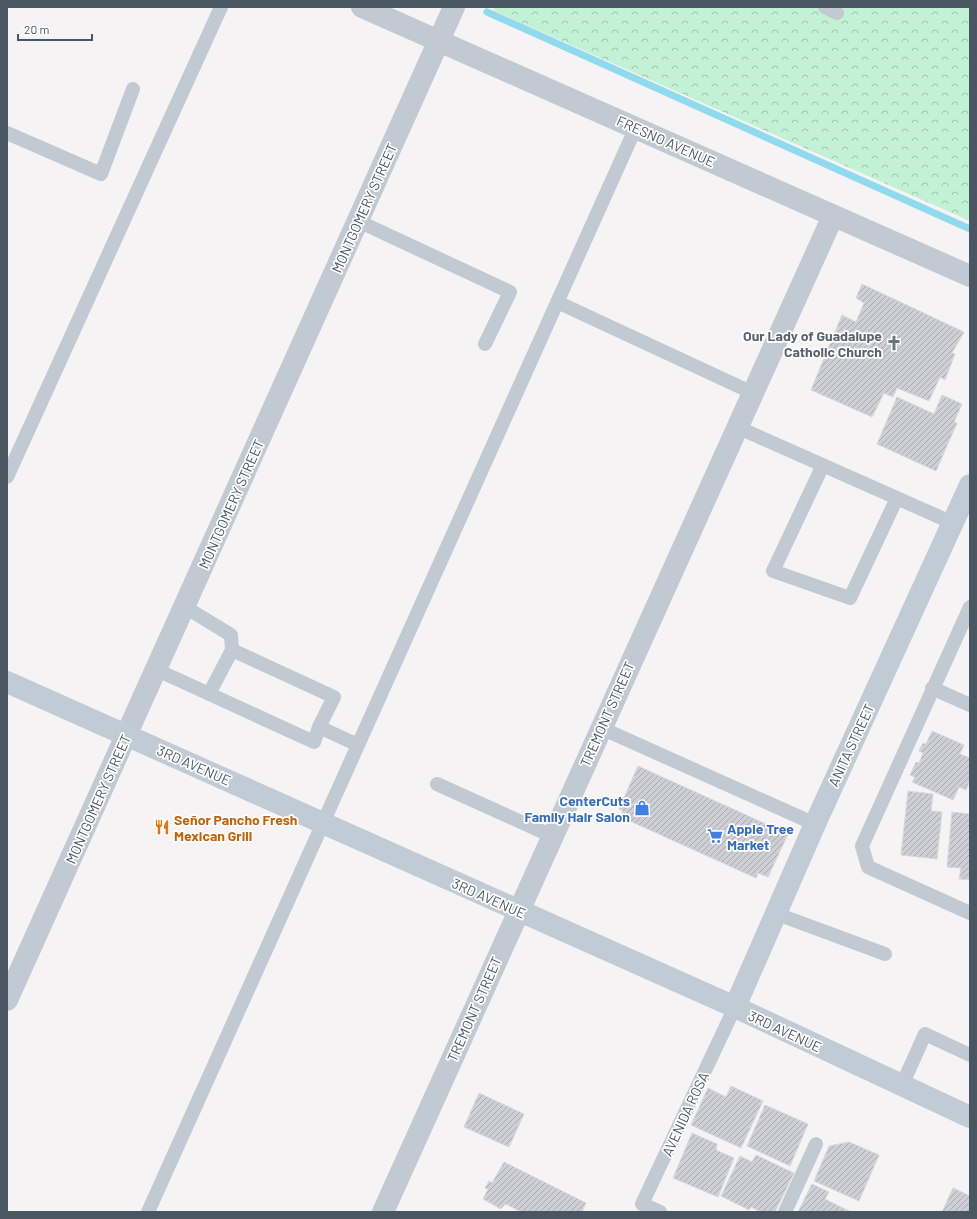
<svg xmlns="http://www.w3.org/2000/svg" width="977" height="1219" font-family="Barlow,sans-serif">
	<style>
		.forest { fill: url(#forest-crowns) }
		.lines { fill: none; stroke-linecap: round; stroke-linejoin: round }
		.stream { stroke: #90daee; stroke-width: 7 }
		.building { fill: url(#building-hatch); stroke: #d7d9de }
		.lane { stroke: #c1cad2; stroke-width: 14 }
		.street { stroke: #c1cad2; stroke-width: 22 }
		.secondary { stroke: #c1cbd6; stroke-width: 22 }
		.labels { text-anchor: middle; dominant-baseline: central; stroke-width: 3.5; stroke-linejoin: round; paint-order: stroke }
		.street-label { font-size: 14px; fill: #4a5661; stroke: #fff }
		.worship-label { font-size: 14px; font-weight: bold; fill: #5b616d; stroke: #fff; text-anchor: end }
		.shop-label { font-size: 14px; font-weight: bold; fill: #366cbe; stroke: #fff; text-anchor: end }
		.food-label { font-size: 14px; font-weight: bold; fill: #c56008; stroke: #fff; text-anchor: start }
	</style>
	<defs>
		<pattern id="forest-crowns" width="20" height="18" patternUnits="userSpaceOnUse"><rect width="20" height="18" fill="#c3f1d5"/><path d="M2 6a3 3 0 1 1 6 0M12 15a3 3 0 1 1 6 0" fill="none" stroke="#a0c6b0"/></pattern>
		<pattern id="building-hatch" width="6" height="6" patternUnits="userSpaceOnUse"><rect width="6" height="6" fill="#cdcfd5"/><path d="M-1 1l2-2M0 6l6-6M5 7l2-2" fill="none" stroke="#a8abb0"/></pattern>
	</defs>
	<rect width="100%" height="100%" fill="#f5f3f3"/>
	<path class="forest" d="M495,7H970V221L494,11Z"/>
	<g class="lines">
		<path class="stream" d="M487,12L970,229"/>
	</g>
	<path class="building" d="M862,284L964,332L952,353L955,354L945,380L940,377L929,401L897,388L893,397L884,393L872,417L811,390L842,315L856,322L864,303L856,298Z
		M942,395L962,404L954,422L957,423L936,471L877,444L897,397L934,414Z
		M932,731L964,745L960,754L970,758V780L966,790L959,787L953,800L912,782L915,777L910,775L916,762L919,763L923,753L919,751L923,743L926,744Z
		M638,766L788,834L768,877L758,873L756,878L621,817L623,811L619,809Z
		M908,791L933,794L931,811L942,812L937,859L901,855Z
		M952,812L970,814V880L959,879L961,868L947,867Z
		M731,1086L763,1101L741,1148L691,1125L708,1088L726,1097Z
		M479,1093L524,1114L509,1147L464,1127Z
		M765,1105L808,1124L790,1166L747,1146Z
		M692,1133L717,1144L716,1150L734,1158L718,1197L673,1178Z
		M849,1142L879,1155L859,1201L814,1181L829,1146Z
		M756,1155L794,1173L775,1212H761L751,1207L749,1210L721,1196L740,1156L752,1162Z
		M504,1162L586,1203L582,1212H521L506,1204L501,1209L483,1199L488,1189L485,1188L489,1181L492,1183Z
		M812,1184L829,1192L825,1199L851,1212H798Z
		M953,1188L970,1196V1212H942Z"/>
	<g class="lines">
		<path class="lane" d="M825,7L837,13
			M7,133L101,174L133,89
			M358,221L510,292L485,344
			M557,302L753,393
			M737,427L953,523
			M823,465L773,571L850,598L897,498
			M7,477L221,7
			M185,607L231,635L232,650
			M970,607L862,846L868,867L970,913
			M157,670L314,742L319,727L358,745
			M932,688L970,705
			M209,694L232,650L334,697L319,727
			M601,728L815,824
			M437,784L552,836
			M777,914L885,954
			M902,1085L925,1034L970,1055
			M148,1212L636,127
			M660,1212L642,1204L735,1007
			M785,1212L816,1144"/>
		<path class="street" d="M362,7L970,276
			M7,1000L454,7
			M383,1212L833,216"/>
		<path class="secondary" d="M7,682L735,1007L970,1117
			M735,1007L815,824L970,485"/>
	</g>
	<defs>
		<symbol id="church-bare" viewBox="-9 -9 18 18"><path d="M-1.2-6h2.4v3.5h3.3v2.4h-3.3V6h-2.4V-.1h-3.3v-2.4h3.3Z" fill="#6b7280" stroke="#fff" stroke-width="2.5" paint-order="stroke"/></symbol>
		<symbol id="shop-bare" viewBox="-9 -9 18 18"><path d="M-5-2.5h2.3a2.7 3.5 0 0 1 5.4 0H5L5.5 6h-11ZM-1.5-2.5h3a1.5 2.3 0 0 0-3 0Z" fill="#3f7fe0" stroke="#fff" stroke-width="2.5" paint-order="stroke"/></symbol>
		<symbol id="restaurant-bare" viewBox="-9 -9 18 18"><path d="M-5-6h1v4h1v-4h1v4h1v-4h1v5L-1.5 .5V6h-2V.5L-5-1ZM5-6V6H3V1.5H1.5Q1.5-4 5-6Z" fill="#e8710a" stroke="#fff" stroke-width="2.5" paint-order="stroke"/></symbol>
		<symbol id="supermarket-bare" viewBox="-9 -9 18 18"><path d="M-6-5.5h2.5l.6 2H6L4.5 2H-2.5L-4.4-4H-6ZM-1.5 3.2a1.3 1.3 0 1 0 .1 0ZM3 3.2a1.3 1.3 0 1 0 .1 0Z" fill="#3f7fe0" stroke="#fff" stroke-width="2.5" paint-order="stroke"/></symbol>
	</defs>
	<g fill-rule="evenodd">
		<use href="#church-bare" x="883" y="332" width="22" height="22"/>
		<use href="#shop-bare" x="631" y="797" width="22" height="22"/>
		<use href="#restaurant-bare" x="151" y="816" width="22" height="22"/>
		<use href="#supermarket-bare" x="704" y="825" width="22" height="22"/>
	</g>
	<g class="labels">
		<g class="street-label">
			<text transform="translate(666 141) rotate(24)">FRESNO AVENUE</text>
			<text transform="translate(364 208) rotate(-66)">MONTGOMERY STREET</text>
			<text transform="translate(231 504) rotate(-66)">MONTGOMERY STREET</text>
			<text transform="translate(607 714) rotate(-66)">TREMONT STREET</text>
			<text transform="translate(851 745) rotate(-65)">ANITA STREET</text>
			<text transform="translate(194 765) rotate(24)">3RD AVENUE</text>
			<text transform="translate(98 799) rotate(-66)">MONTGOMERY STREET</text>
			<text transform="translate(489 898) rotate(24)">3RD AVENUE</text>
			<text transform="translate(474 1009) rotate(-66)">TREMONT STREET</text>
			<text transform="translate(785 1031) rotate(25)">3RD AVENUE</text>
			<text transform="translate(685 1114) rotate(-65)">AVENIDA ROSA</text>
		</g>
		<g class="worship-label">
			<text x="882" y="335">Our Lady of Guadalupe<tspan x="882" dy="16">Catholic Church</tspan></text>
		</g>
		<g class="shop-label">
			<text x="630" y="800">CenterCuts<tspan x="630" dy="16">Family Hair Salon</tspan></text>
			<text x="727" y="828" text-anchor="start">Apple Tree<tspan x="727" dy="16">Market</tspan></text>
		</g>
		<g class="food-label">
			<text x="174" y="819">Señor Pancho Fresh<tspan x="174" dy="16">Mexican Grill</tspan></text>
		</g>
	</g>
	<rect width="977" height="1219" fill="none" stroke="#4a5661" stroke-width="16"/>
	<path d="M18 34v6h74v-6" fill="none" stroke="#4a5661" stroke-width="2"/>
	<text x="24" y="34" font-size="12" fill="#4a5661" stroke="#ffffff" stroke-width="3" paint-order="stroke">20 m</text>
</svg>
